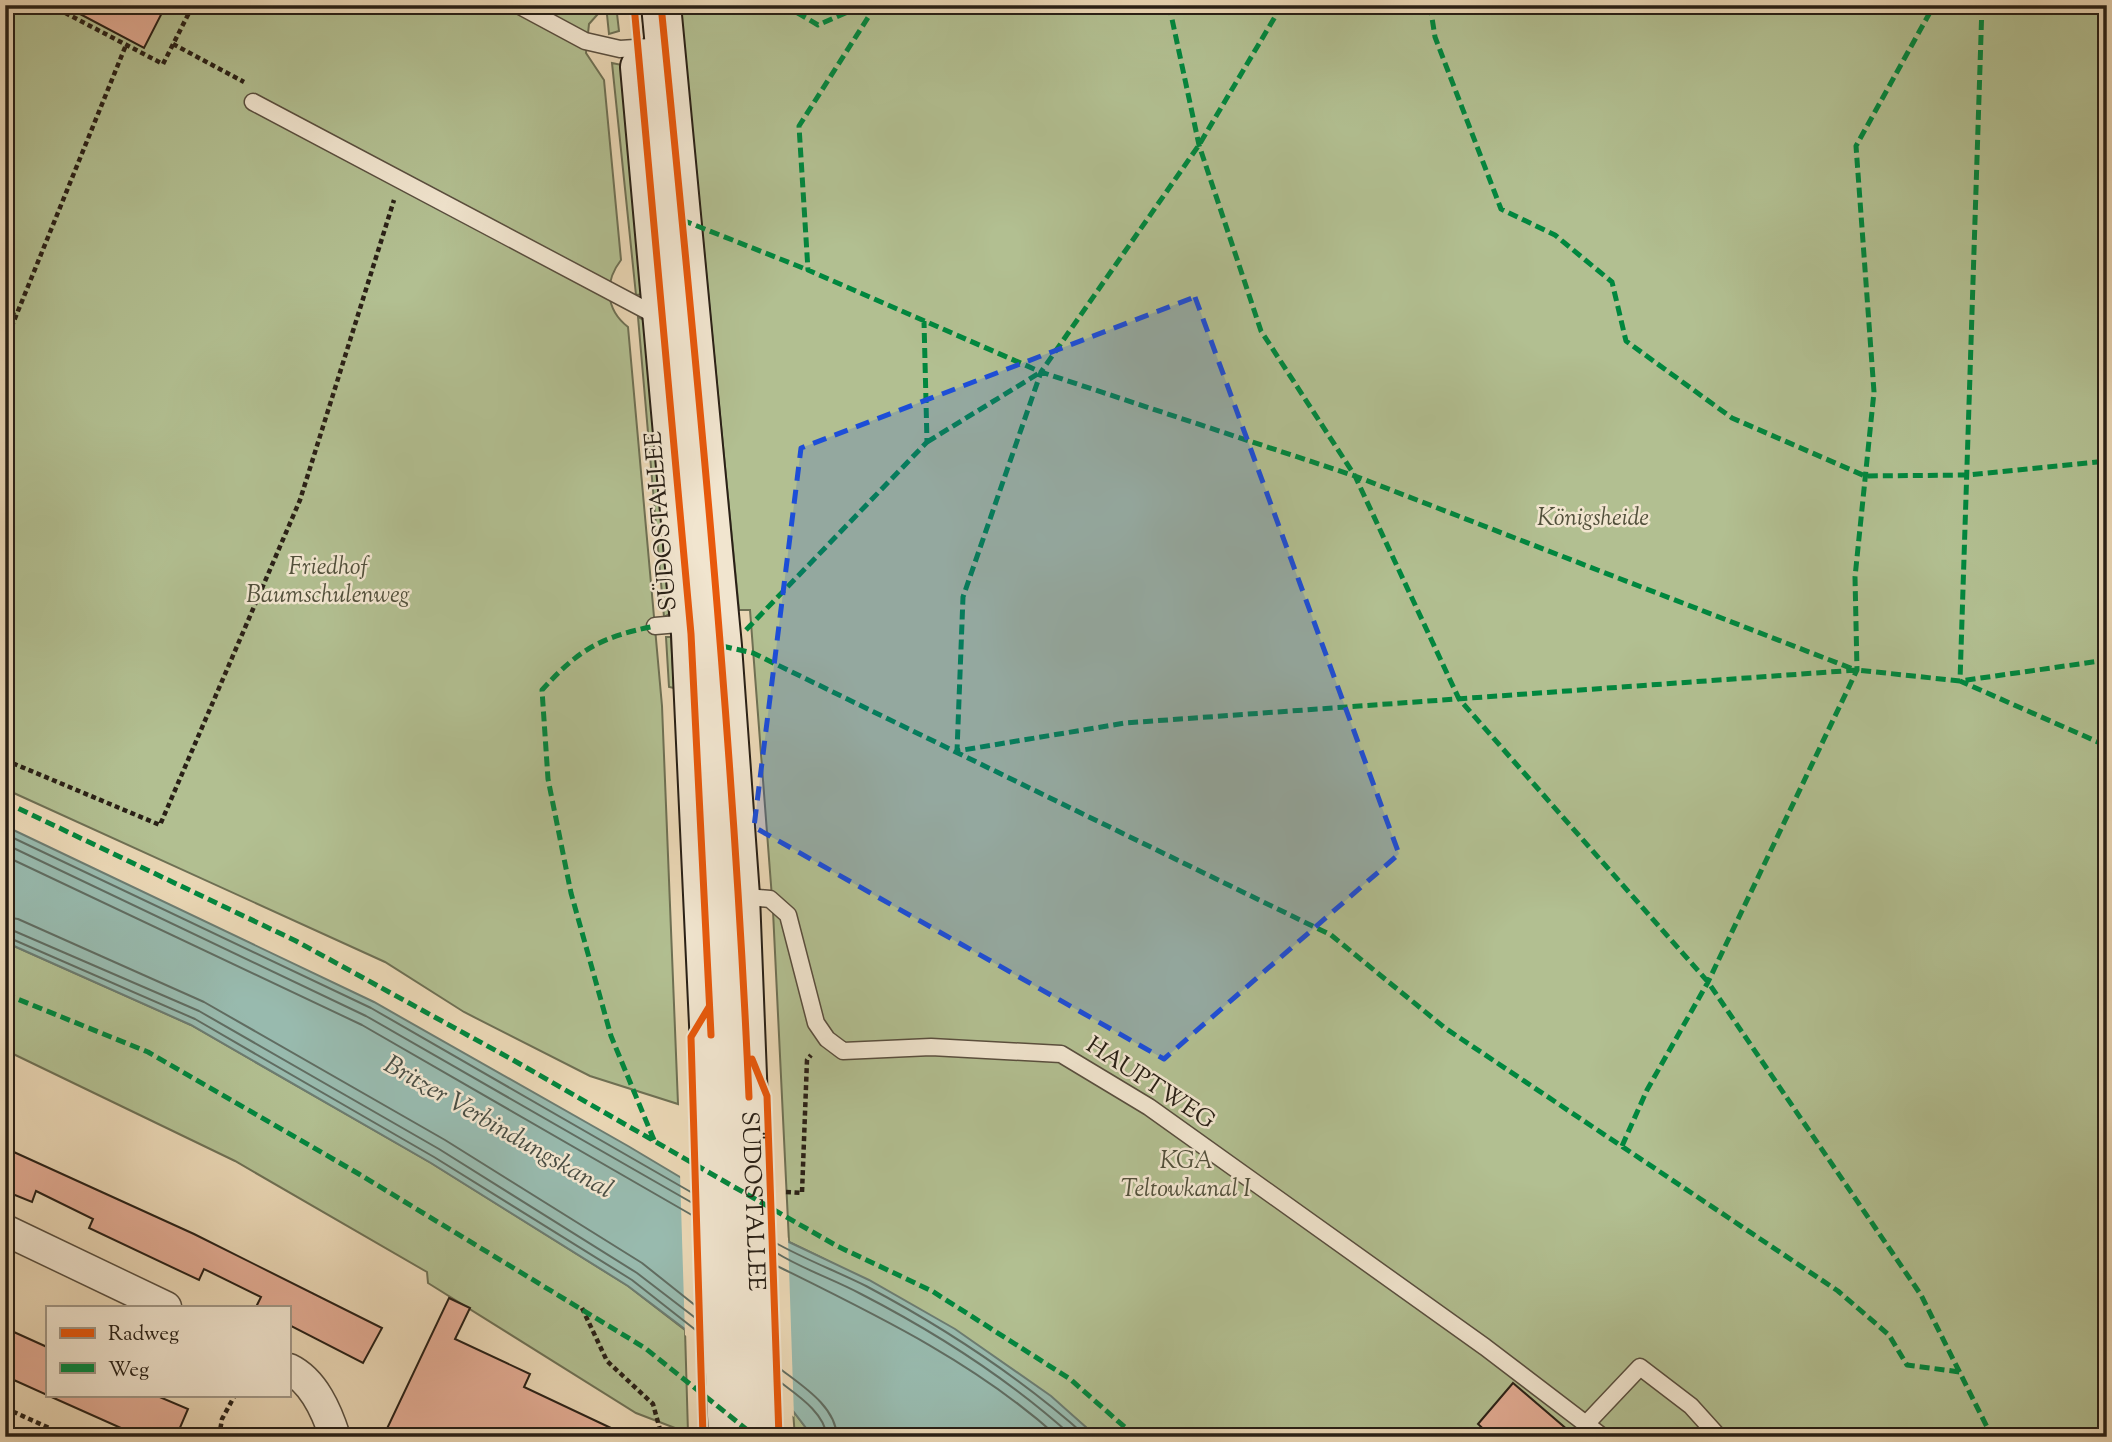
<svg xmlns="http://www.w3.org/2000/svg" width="2112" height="1442" font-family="'Sorts Mill Goudy',serif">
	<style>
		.green { fill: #b2bf91; stroke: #6e7054; stroke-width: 2 }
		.water { fill: #98baae; stroke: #6c7c71; stroke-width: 2 }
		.pier { fill: #ead7b5 }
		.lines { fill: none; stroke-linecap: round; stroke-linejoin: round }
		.shore { stroke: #606d62; stroke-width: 2 }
		.building { fill: #e3ac94; stroke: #292016; stroke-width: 2 }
		.lane-casing { stroke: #594e3e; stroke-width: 19 }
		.street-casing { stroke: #594e3e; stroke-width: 33 }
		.secondary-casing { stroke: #292016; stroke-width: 42 }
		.path { stroke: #292016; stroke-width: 4.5; stroke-dasharray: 5 3.5; stroke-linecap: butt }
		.lane { stroke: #f1e5cf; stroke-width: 16 }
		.street { stroke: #f1e5cf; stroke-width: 30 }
		.secondary { stroke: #f1e5cf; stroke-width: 38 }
		.quiet { stroke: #00873e; stroke-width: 5; stroke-dasharray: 10 5; stroke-linecap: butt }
		.cycleway-casing { stroke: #f1e5cf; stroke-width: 11 }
		.cycleway { stroke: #e8590c; stroke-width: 7 }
		.marked { fill: #1d4ed8; fill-opacity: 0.2; stroke: #1d4ed8; stroke-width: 5; stroke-dasharray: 14 9; stroke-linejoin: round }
		.labels { text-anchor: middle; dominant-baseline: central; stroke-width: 5; stroke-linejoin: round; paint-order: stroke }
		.park-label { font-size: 24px; font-style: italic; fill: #52503b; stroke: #f1e5cf }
		.street-label { font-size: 24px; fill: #292016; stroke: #f1e5cf }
		.water-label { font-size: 26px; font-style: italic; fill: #4a4e44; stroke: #f1e5cf }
	</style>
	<rect width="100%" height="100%" fill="#ead7b5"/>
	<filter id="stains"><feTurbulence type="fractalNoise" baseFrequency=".00286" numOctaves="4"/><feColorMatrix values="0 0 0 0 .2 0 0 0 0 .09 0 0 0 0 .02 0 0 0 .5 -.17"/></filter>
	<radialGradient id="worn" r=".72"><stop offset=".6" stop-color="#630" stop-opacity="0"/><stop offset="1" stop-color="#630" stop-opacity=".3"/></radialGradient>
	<path class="green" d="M5,5H597L598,14L589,24L586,53L604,80L621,260C604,282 605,309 628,327L662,706L678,1104L590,1076L464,1012L385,962L5,789Z
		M606,5H616L619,31L609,34Z
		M680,5H2107V1437H1097C1009,1358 895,1292 789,1242L773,911L750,610H739Z
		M612,63L622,65L644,294L636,295Z
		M638,317L647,322L669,614L664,617Z
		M666,637H671L674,688L669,687Z
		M5,942L191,1025L431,1163L628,1286L685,1330L688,1433L636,1413L428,1283L427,1272L235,1161L5,1050Z
		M793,1411L813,1437H795Z"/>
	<path class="water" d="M5,826L374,1002L628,1146L789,1242L869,1280L955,1329L1051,1396L1097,1437H813L793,1411L628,1286L431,1163L191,1025L5,942Z"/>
	<path class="pier" d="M680,1173L788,1238L794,1417L685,1335Z"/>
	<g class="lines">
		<path class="shore" d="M5,834L371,1008L696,1195
			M5,844L366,1016L696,1205
			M5,856L362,1025L697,1218
			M5,917L18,919L204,1002L445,1140L642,1263L701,1310
			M5,927L199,1011L439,1149L637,1273L702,1323
			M5,936L195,1019L434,1157L632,1280L702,1335
			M774,1242C804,1259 836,1271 866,1286C945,1328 1020,1377 1087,1437
			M775,1252C802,1269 833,1279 861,1294C937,1333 1010,1380 1073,1437
			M775,1265C874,1314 975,1362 1058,1437
			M779,1368C801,1385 836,1406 837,1437
			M780,1382C797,1395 825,1413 827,1437"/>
	</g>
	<path class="building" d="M63,5H166L144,48Z
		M5,1148L194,1234L382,1328L363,1363L289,1325V1307H256L261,1297L204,1269L199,1280L89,1228L93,1219L36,1191L32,1202L5,1191Z
		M449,1298L470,1308L455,1339L530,1374L524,1387L630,1437H383Z
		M5,1328L47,1347V1395L5,1376Z
		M1513,1383L1576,1437H1492L1478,1424Z
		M47,1395H155L188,1409L176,1437H141Z"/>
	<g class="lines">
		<defs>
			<path id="lane" d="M518,5L585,41L620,49L665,46
				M253,102L659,317
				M655,626L690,623
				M738,896L770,899L788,915L816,1023L827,1039L843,1051L931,1047L1061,1054L1149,1107L1485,1347L1603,1437
				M1587,1423L1640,1367L1691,1406L1719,1437"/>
			<path id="street" d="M5,1230L166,1307
				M289,1369C314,1381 327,1412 335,1437"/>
			<g id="secondary">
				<path id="s1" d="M661,5L722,646L740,896L761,1437"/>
				<path d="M640,67L691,634L728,1437"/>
			</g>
		</defs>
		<use href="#lane" class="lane-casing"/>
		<use href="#street" class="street-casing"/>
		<use href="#secondary" class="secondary-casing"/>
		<path class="path" d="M50,5L163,64L193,5
			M173,44L244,82
			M5,310L15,315
			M5,343L126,45
			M5,760L160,825L300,500L394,200
			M786,1192L802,1193L807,1060L811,1055
			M582,1308L607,1361L653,1404L662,1437
			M5,1408L69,1437
			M219,1437L222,1419L235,1395"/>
		<use href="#lane" class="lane"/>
		<use href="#street" class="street"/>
		<use href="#secondary" class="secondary"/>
		<path class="quiet" d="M784,5L818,25L864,5
			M876,5L799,126L808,270L1041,372L1355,476L1853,669
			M1169,5L1199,145L1261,331L1355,476L1459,699L1708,982L1921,1295L1992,1437
			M1282,5L1199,145L1041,372L963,597L957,751L1125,723L1857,670L1960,681L2107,660
			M1430,5L1435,37L1501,209L1555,235L1612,282L1626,341L1732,418L1865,476L1967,475L2107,461
			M1982,5L1960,681L2107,746
			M682,220L808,270
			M927,442L1041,372
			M746,630L927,442L924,321
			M722,646L753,653L1331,935L1445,1028L1838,1291L1889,1335L1907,1365L1960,1372
			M5,802L296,941L513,1060L837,1246L932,1291L1070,1379L1136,1437
			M5,994L148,1052L359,1174L645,1348L756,1437
			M654,1140L611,1036L571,893L548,779L542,690C579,649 601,637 655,626
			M1622,1146L1647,1090L1708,982L1857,670L1855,577L1874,392L1856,146L1934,5"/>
		<defs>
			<path id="cycleway" d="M634,5L691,634L711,1035
				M661,5C697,369 733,732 749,1097
				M752,1059L767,1096L779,1437
				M703,1437L691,1037L709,1007"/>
		</defs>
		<use href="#cycleway" class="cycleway-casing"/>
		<use href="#cycleway" class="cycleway"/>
	</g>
	<path class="marked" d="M1195,297L1399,854L1164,1059L754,827L801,448Z"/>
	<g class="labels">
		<g class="park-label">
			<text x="1593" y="519">Königsheide</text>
			<text x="328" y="568">Friedhof<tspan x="328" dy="28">Baumschulenweg</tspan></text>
			<text x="1186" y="1162">KGA<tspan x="1186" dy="28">Teltowkanal I</tspan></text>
		</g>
		<g class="street-label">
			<text transform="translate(662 521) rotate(-95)">SÜDOSTALLEE</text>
			<text transform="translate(1150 1084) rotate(33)">HAUPTWEG</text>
			<text stroke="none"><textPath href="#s1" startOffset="1200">SÜDOSTALLEE</textPath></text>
		</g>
		<g class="water-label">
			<text transform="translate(498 1128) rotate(30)">Britzer Verbindungskanal</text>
		</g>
	</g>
	<rect width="2112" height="1442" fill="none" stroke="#ead7b5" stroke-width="28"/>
	<rect x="7" y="7" width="2098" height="1428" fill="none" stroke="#292016" stroke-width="3.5"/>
	<rect x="14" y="14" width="2084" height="1414" fill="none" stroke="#292016" stroke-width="2"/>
	<rect x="46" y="1306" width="245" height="91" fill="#f1e5cf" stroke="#a19685" stroke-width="2"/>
	<rect x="60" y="1328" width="35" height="10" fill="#e8590c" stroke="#a19685" stroke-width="2"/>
	<text x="108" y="1340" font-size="21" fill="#292016">Radweg</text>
	<rect x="60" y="1363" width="35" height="10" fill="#00873e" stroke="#a19685" stroke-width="2"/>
	<text x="108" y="1376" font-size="21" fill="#292016">Weg</text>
	<rect width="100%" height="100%" filter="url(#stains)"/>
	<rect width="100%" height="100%" fill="url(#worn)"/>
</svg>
